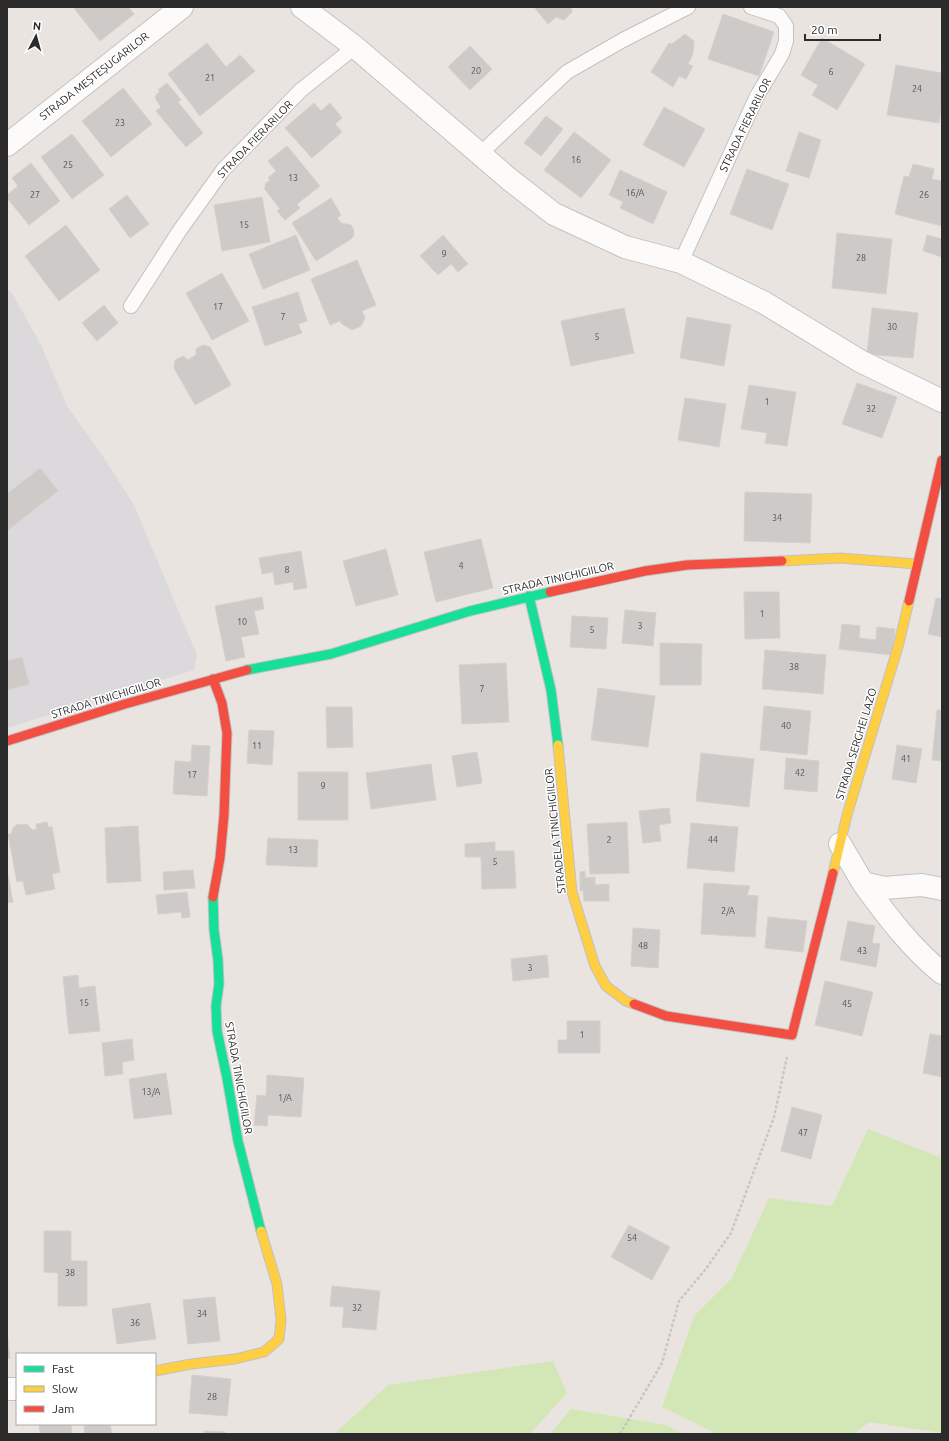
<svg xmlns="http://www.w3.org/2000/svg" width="949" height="1441" font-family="Ubuntu,sans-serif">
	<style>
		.industrial { fill: #dcd9dc }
		.green { fill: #d3e7b6 }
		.building { fill: #cecac7; stroke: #d5d0cc }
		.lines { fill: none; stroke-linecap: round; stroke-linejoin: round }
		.lane-casing { stroke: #c3c1c2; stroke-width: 16 }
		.street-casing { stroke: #c3c1c2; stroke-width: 24 }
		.fast-casing { stroke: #c3c1c2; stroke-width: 11 }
		.slow-casing { stroke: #c3c1c2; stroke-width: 11 }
		.jam-casing { stroke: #c3c1c2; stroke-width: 11 }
		.path { stroke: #c6c6c6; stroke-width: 2.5; stroke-dasharray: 3 2; stroke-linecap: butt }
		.lane { stroke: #fcfbfa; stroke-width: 14 }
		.street { stroke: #fcfbfa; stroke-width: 22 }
		.fast { stroke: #16e098; stroke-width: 9 }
		.slow { stroke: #ffcf43; stroke-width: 9 }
		.jam { stroke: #f24e42; stroke-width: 9 }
		.labels { text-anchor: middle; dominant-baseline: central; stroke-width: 3; stroke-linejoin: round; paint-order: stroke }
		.number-label { font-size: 9px; fill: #565454 }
		.street-label { font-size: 11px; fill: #2b2b2b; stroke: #fff }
	</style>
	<rect width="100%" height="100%" fill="#eae4e0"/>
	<path class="industrial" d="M7,289L12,293L41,345L67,406L104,458L134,505L197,655L194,670L7,728Z"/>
	<path class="green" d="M868,1129L942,1158V1433L869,1422L854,1434H717L662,1407L694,1316L732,1278L769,1198L832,1206Z
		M553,1361L567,1393L530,1434H334L388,1385Z
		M571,1409L666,1425L684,1434H550Z"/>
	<path class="building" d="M73,7H128L134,14L100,41Z
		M534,7H571L572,12L564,20L556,17L548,24Z
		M723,14L774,32L759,76L708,59Z
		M685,34L694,41L693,54L688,64L693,66L686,79L679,76L673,87L651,72L669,43L672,44Z
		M822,38L865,64L837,110L812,95L818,85L801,75Z
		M207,43L226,67L240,55L255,71L200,116L168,74Z
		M470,46L492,69L470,90L448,67Z
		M896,65L942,73V105L939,123L887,115Z
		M167,83L181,100L178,102L203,133L186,147L156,111L161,107L155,98L156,95L160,91L158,90Z
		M123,88L152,124L111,157L82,121Z
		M314,103L321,111L330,103L342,118L335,124L342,132L312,158L285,128Z
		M664,107L705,129L684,167L643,145Z
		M546,116L563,129L541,156L524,143Z
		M574,132L611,160L581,198L544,170Z
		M799,132L821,140L809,178L786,171Z
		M72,134L104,175L72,199L41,157Z
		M287,146L320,186L297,204L300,208L285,220L277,211L280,209L264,188L266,186L265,184L270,180L268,178L276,171L268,161Z
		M31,163L60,201L29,225L7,198V195L18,186L12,178Z
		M913,164L934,169L932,179L942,181V226L895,214L904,176L909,177Z
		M747,169L789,184L772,230L730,214Z
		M620,170L667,192L653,224L620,208L623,202L609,195Z
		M127,195L149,224L130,238L109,209Z
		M262,197L270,242L222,251L214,205Z
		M331,198L341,215L337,218L341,223L351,225L353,228L354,235L351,239L316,261L292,223Z
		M66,225L100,270L59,301L25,256Z
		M837,233L892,239L886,294L832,288Z
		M296,235L310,270L263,289L249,254Z
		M443,235L468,264L458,272L451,264L438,275L420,256Z
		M927,235L942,239V257L923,251Z
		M357,260L376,305L362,311L365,318L361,326L352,330L342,324L340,321L330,325L311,279Z
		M222,273L249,321L212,340L186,293Z
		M298,292L307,321L298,324L302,333L265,346L252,307Z
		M104,305L118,323L97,341L82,323Z
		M624,308L634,353L571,366L561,321Z
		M872,308L918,313L913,358L867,354Z
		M687,317L731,325L724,366L680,358Z
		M203,345L210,347L231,385L195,405L174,368L175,360L183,356L188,360L196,355V349Z
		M857,383L897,397L882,438L842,424Z
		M749,385L796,392L787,446L765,443L767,433L741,429Z
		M685,398L726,404L719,447L678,440Z
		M40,468L58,491L8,530L7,494Z
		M745,492L812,494L810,543L744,541Z
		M481,539L493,588L436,602L424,552Z
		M386,549L398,595L356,606L343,561Z
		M301,551L307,588L294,590L293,582L275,585L273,572L262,574L259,558Z
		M744,592H779L780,638L745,639Z
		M262,597L264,609L254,611L259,634L241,637L245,657L226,661L215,606Z
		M936,598L942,599V637L928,634Z
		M625,610L656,613L653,646L622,643Z
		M572,616L608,618L606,649L570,647Z
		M842,624L860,626L859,638L876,640L877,627L895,629L892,655L839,649Z
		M660,643L702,644L701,685H660Z
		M765,650L826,655L823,694L762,689Z
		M22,657L29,684L7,690V661Z
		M506,663L509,722L462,724L459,665Z
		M598,688L655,696L648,747L591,740Z
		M764,706L811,711L807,755L760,750Z
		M326,707H352L353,747L327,748Z
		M937,710H942V761L932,760Z
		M249,730L274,731L272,765L247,763Z
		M192,745L210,746L207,796L173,794L175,761L191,762Z
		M897,745L922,749L916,783L892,779Z
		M477,752L482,783L457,787L452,756Z
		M701,753L754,759L749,807L696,801Z
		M786,758L819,761L817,792L784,789Z
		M431,764L436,800L371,809L366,773Z
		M298,772H348V820H298Z
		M669,808L671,823L659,825L661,841L643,843L639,811Z
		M47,822L48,827H52L60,872L52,874L55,889L26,895L23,881L17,882L8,834H11L13,828L16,825L24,824L28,825L32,830L37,829L36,824Z
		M627,822L629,873L590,874L587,824Z
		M691,823L738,827L734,872L687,868Z
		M138,826L141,881L107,883L105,828Z
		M268,838L318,840L317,867L266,865Z
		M495,842V851H514L516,888L482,889L481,857H465V844Z
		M7,870L13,902L7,903Z
		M193,870L195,888L164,890L163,872Z
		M585,871V878L595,877V885L609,884V901H584L583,890L580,891V872Z
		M704,883L750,886L747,895L758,896L755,937L701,934Z
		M187,892L190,917L182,918L181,912L158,914L156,895Z
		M768,917L807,921L803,952L765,948Z
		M848,921L875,926L872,943L880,944L876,967L840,960Z
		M633,928L660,930L658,968L631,966Z
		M547,955L549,977L513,981L511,959Z
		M78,975L79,988L95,986L100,1031L69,1034L63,977Z
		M825,981L873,992L862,1036L815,1025Z
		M567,1021H600V1053H558V1040H567Z
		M930,1034L942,1036V1077L923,1073Z
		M132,1039L134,1060L122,1062L123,1074L105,1076L102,1043Z
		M166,1073L172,1114L134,1119L129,1079Z
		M267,1075L304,1078L301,1117L268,1115L267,1126L254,1125L257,1095L266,1096Z
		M792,1107L822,1115L811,1159L781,1151Z
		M629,1225L670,1247L652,1280L611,1257Z
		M44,1231H71V1261H87V1306H58V1273L44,1272Z
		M332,1286L380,1291L376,1330L342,1327L344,1307L330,1306Z
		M215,1297L220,1341L188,1344L183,1300Z
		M150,1303L156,1339L117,1344L112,1309Z
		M7,1330L10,1358L7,1359Z
		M192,1375L231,1379L227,1416L189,1413Z
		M39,1424H71L72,1434H40Z
		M94,1424H110L112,1434H85L84,1426Z
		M204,1431L225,1432V1434H204Z"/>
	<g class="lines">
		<defs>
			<path id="lane" d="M480,154L567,72L623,40L688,7
				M681,262L757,96L782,54L786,41V26L779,16L751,7
				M131,306L180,230L223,170L301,90L355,47"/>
			<path id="street" d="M302,7L355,47L509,179L554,214L625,247L681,262L763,302L860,361L942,401
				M7,145L182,7
				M840,844L863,883L884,888L922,885L942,889
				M863,883C887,916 911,948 942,973
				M7,1389H17"/>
			<path id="fast" d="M529,596L551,690L558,745
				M247,670L331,654L470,611L550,592
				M213,897L214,930L218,960L219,984L216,1006L217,1031L227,1078L238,1141L261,1231"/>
			<path id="slow" d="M782,561L840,558L917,564
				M558,745L572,892L595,966L606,986L626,1001L634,1004
				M833,873L847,815L898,647L909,601
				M155,1371L191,1364L235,1359L264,1352L279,1339L281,1320L277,1284L261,1231"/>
			<path id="jam" d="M550,592L645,571L687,565L782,561
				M909,601L942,460
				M213,679L222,703L227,733L224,815L220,858L213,897
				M7,741L125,704L247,670
				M634,1004L666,1016L792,1035L833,873"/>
		</defs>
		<use href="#lane" class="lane-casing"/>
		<use href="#street" class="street-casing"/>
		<use href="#fast" class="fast-casing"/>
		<use href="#slow" class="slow-casing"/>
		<use href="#jam" class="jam-casing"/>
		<path class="path" d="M620,1434L662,1363L679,1301L705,1270L731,1233L774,1117L787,1057"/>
		<use href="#lane" class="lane"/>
		<use href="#street" class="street"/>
		<use href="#fast" class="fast"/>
		<use href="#slow" class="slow"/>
		<use href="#jam" class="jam"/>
	</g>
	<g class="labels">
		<g class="number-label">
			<text x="476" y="71">20</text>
			<text x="831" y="72">6</text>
			<text x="210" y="78">21</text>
			<text x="917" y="89">24</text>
			<text x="120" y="123">23</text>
			<text x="576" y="160">16</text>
			<text x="68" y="165">25</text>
			<text x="293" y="178">13</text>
			<text x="635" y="193">16/A</text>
			<text x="35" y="195">27</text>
			<text x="924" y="195">26</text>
			<text x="244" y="225">15</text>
			<text x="444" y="254">9</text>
			<text x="861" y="258">28</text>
			<text x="218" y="307">17</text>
			<text x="283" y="317">7</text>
			<text x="892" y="327">30</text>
			<text x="597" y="337">5</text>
			<text x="767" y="402">1</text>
			<text x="871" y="409">32</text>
			<text x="777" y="518">34</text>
			<text x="461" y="566">4</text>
			<text x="287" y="570">8</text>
			<text x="762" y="614">1</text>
			<text x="242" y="622">10</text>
			<text x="640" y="626">3</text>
			<text x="592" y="630">5</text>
			<text x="794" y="667">38</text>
			<text x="482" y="689">7</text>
			<text x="786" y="726">40</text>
			<text x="257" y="746">11</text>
			<text x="906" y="759">41</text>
			<text x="800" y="773">42</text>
			<text x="192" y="775">17</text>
			<text x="323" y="786">9</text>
			<text x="609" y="840">2</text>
			<text x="713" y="840">44</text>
			<text x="293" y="850">13</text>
			<text x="495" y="862">5</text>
			<text x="728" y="911">2/A</text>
			<text x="643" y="946">48</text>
			<text x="862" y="951">43</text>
			<text x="530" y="968">3</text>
			<text x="84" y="1003">15</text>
			<text x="847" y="1004">45</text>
			<text x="582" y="1035">1</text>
			<text x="151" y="1092">13/A</text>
			<text x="285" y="1098">1/A</text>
			<text x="803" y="1133">47</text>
			<text x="632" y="1238">54</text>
			<text x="70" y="1273">38</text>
			<text x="357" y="1308">32</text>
			<text x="202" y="1314">34</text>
			<text x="135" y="1323">36</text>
			<text x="212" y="1397">28</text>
		</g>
		<g class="street-label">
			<text transform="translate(94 76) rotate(-38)">STRADA MEȘTEȘUGARILOR</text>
			<text transform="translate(745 125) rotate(-64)">STRADA FIERARILOR</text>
			<text transform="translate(255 139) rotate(-46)">STRADA FIERARILOR</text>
			<text transform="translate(558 578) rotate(-13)">STRADA TINICHIGIILOR</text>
			<text transform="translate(106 698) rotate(-17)">STRADA TINICHIGIILOR</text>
			<text transform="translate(856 744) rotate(-73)">STRADA SERGHEI LAZO</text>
			<text transform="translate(555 831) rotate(-96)">STRADELA TINICHIGIILOR</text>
			<text transform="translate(239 1078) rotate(80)">STRADA TINICHIGIILOR</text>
		</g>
	</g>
	<rect width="949" height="1441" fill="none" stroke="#2b2b2b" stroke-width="16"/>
	<rect x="16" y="1353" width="140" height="72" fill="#ffffff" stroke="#aaaaaa"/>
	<rect x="24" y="1366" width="20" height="6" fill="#16e098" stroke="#aaaaaa"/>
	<text x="52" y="1373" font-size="12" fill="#2b2b2b">Fast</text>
	<rect x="24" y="1386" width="20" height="6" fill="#ffcf43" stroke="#aaaaaa"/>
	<text x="52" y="1393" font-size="12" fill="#2b2b2b">Slow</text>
	<rect x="24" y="1406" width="20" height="6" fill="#f24e42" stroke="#aaaaaa"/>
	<text x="52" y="1413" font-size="12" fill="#2b2b2b">Jam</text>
	<g transform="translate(36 36) rotate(6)" stroke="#ffffff" stroke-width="3" paint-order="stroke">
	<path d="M0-3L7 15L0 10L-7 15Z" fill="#2b2b2b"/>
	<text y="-6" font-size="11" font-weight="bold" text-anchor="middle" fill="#2b2b2b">N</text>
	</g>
	<path d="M805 34v6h75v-6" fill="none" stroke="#2b2b2b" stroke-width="2"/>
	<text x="811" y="34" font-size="12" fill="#2b2b2b" stroke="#ffffff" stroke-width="3" paint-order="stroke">20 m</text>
</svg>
